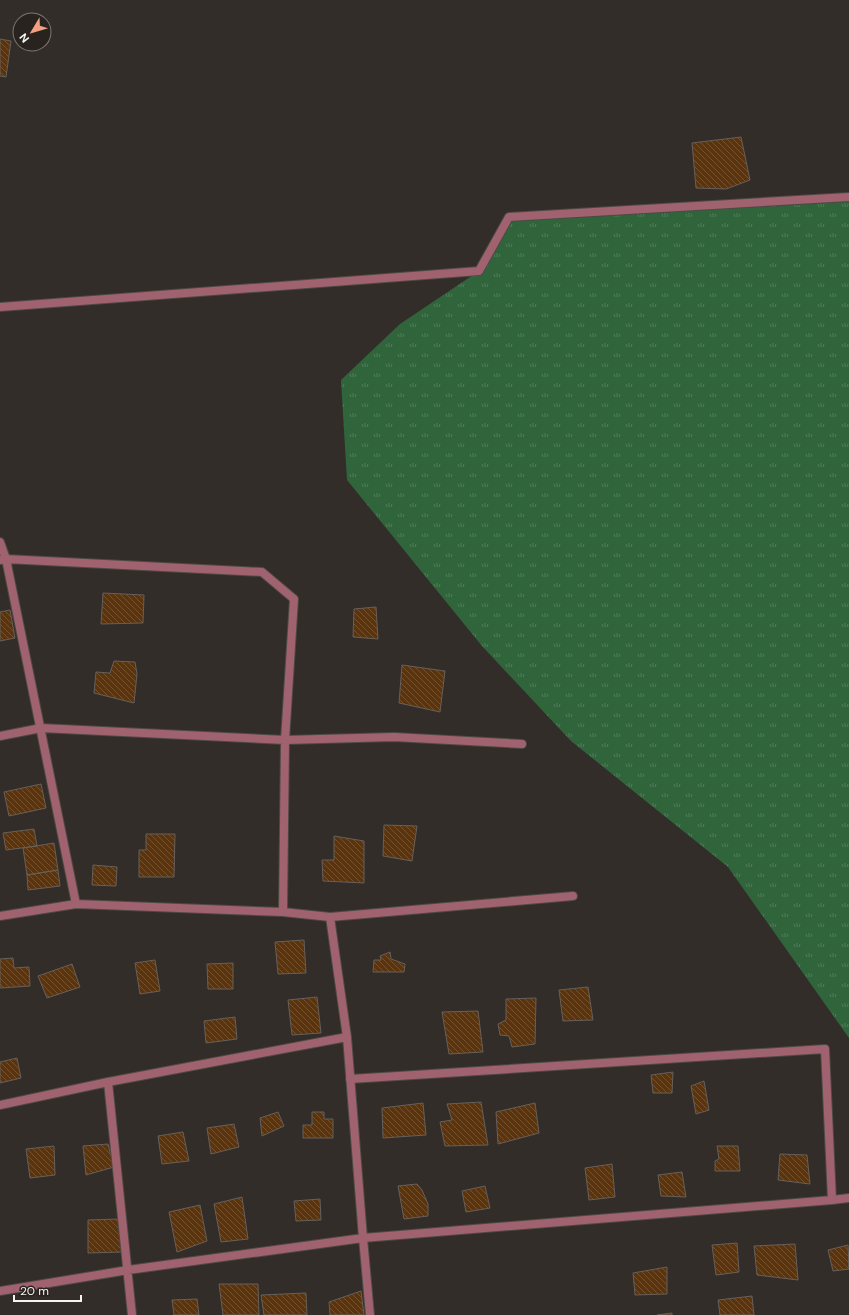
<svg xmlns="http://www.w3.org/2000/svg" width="849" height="1315" font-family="'DM Sans',sans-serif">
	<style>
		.grass { fill: url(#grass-tufts) }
		.building { fill: url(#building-back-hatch); stroke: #66605b }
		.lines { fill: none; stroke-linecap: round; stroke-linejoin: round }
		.street-casing { stroke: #4e4945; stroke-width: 10 }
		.street { stroke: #a16270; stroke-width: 8 }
	</style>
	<defs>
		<pattern id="grass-tufts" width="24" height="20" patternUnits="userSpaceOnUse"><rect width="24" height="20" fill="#30653c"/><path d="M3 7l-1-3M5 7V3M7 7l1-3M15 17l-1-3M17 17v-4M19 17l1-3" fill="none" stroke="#4f7c58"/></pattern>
		<pattern id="building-back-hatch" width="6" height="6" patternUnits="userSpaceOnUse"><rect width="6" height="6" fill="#5b340d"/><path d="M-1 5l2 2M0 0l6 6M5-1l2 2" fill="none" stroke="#735231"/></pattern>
	</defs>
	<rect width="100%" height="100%" fill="#322d29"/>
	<path class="grass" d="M849,197V1038L728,867L571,741L482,646L347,480L341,380L400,324L479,271L509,217Z"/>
	<path class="building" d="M0,39L11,41L6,77L0,76Z
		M741,137L750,180L726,189L696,188L692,143Z
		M103,593L144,595L143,623L101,624Z
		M376,607L378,639L353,637L354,609Z
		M10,610L15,638L0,641V612Z
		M114,661L135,662L137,674L134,703L94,693L96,672L110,673Z
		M402,665L445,671L440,712L399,703Z
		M41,784L46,808L9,816L4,792Z
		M384,825L417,826L412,861L383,856Z
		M34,829L37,846L6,850L3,833Z
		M146,834H175L174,877H139V850H146Z
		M334,836L364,841V883L323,881L322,860H334Z
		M54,843L58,870L27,875L23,848Z
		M93,865L117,867L116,886L92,885Z
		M58,870L60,886L28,890L27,875Z
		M304,940L306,973L278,974L275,942Z
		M390,952L391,959L405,964L404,972H373L374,960H381L380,956Z
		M13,958L14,968L29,967L30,986L0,988V959Z
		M155,960L160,991L140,994L135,963Z
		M233,963V989H208L207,964Z
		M72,964L80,987L47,998L38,976Z
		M588,987L593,1020L563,1021L559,990Z
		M317,997L321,1033L292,1035L288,1000Z
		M536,998L535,1044L512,1047L509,1036L500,1035L498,1024L506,1020V999Z
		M478,1011L483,1052L449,1054L442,1012Z
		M235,1017L237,1039L206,1043L204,1021Z
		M17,1058L21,1078L0,1083V1062Z
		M673,1072L672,1093H653L651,1075Z
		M704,1081L709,1110L696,1114L691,1086Z
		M481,1102L488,1145L445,1146L440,1122L452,1120L447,1104Z
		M423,1103L426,1135L383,1138L382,1108Z
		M535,1103L539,1133L498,1144L496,1112Z
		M278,1112L284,1126L262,1136L260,1118Z
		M312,1112H324V1119H333V1138H303V1125H312Z
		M234,1124L239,1147L211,1154L207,1128Z
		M183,1132L189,1161L162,1164L158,1136Z
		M108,1144L114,1167L86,1175L83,1146Z
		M54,1146L55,1175L30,1178L26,1149Z
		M717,1146H738L740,1171H715V1161L719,1159Z
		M780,1154L807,1155L810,1184L778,1180Z
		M612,1164L615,1197L589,1200L585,1168Z
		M682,1172L686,1197L661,1196L658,1175Z
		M417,1184L422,1190L428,1204V1216L404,1219L398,1186Z
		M485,1186L490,1208L466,1212L462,1191Z
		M242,1197L248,1239L221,1242L214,1204Z
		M320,1199L321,1220L296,1221L294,1201Z
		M200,1205L207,1241L177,1252L169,1212Z
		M119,1219L123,1252L88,1253V1220Z
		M737,1243L739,1272L716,1275L712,1245Z
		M795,1244L798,1280L757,1275L754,1246Z
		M848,1245L849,1269L833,1271L828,1250Z
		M667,1267V1294L635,1295L633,1273Z
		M219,1284H258L259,1315H223Z
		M361,1291L364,1315H330L329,1302Z
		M306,1293L307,1315H264L261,1295Z
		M752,1296L754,1315H720L718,1300Z
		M197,1299L199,1315H174L172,1300Z
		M672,1313V1315H657Z"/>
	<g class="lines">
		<defs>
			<path id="street" d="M0,307L479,271L509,217L849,197
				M0,542L6,559L262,572L294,599L285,740L41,728L0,736
				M0,560L6,559L76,904
				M283,912L330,917L573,896
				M0,916L76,904L283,912L285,740L394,737L522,744
				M350,1079L825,1049L832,1200L363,1238L370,1315
				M108,1082L132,1315
				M0,1105L108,1082L347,1037
				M832,1200L849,1198
				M0,1291L128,1270L363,1238L347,1037L330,917"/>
		</defs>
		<use href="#street" class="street-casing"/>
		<use href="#street" class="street"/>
	</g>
	<g transform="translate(32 32) rotate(232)"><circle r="19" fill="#28231f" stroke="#7b7673"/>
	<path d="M0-3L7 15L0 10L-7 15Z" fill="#f3a082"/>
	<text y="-6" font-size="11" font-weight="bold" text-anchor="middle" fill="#f7f3f0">N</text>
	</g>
	<path d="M14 1295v6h67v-6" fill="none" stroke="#f7f3f0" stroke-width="2"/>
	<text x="20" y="1295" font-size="12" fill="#f7f3f0" stroke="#28231f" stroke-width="3" paint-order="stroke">20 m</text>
</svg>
